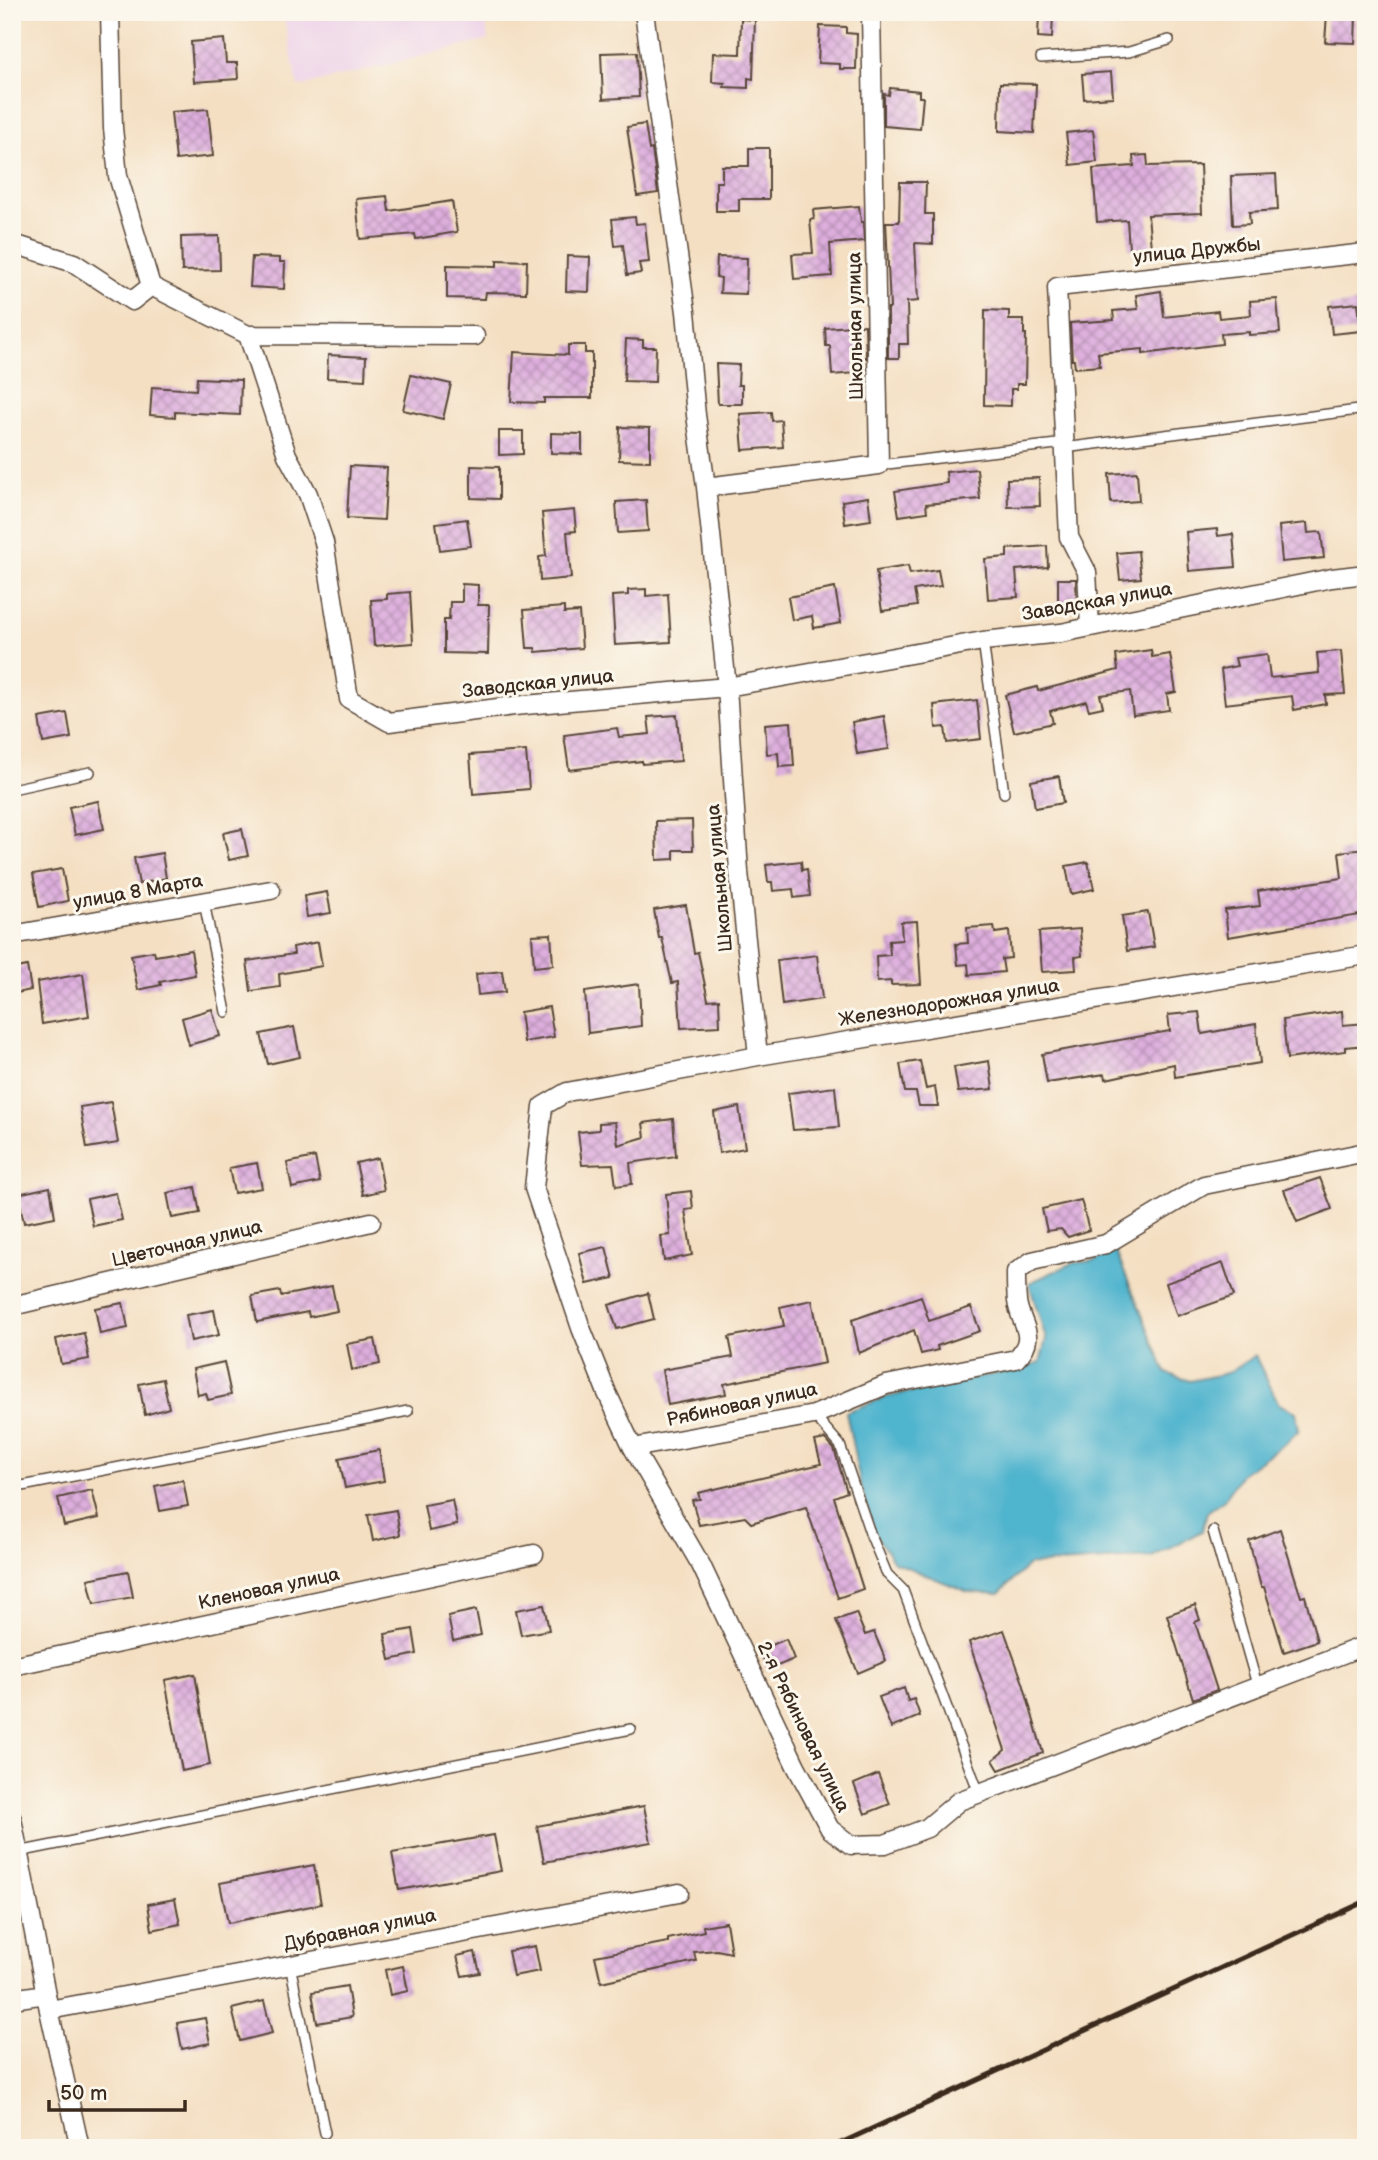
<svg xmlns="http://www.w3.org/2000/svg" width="1378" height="2160" font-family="'Balsamiq Sans',sans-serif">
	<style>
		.built { fill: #edd1e9 }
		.water { fill: #4fb4ce; stroke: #456f76; stroke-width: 2 }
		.building { fill: url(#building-cross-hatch) }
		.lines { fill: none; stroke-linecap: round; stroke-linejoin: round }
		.service-casing { stroke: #574537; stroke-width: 12 }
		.minor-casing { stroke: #574537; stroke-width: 21 }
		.service { stroke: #fff; stroke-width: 9 }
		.minor { stroke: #fff; stroke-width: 18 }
		.rail { stroke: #3b2a1e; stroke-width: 5 }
		.labels { text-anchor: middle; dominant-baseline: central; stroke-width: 6; stroke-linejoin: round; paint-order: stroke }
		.street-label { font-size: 19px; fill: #3b2a1e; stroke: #fbf7ec }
	</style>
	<defs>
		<pattern id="building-cross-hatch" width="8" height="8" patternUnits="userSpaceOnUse" patternTransform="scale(1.75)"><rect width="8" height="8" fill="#deafde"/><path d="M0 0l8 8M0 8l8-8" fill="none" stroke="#b58fb3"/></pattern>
	</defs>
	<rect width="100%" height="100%" fill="#fbf7ec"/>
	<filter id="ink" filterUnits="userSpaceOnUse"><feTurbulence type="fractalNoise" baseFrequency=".0143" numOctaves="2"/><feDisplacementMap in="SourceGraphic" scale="14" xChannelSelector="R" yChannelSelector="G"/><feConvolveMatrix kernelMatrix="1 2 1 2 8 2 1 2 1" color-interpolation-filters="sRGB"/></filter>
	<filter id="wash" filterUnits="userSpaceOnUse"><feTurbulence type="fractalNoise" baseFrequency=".00686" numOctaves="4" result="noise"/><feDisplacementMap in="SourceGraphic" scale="28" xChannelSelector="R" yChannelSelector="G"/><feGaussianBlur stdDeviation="1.57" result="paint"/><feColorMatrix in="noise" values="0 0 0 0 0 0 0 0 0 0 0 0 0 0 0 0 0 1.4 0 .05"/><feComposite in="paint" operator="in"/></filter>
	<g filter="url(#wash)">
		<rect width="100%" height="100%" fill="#f4dfc2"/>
		<path class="built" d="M283,12H484L488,40L298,87Z"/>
		<path class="water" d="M1116,1252L1166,1373L1190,1381L1227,1373L1255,1356L1279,1404L1296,1412L1299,1430L1287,1442L1241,1474L1224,1500L1207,1512L1202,1531L1152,1557L1028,1565L999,1594L968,1592L894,1562L873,1531L860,1482L846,1412L887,1397L1024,1368L1040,1363L1046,1339L1029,1283L1073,1263L1093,1261Z"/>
		<g id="blocks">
			<path class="building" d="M1039,12H1053L1052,38L1038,37Z
				M1327,14L1356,15L1355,43L1325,42Z
				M741,19L755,20L753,79L748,78V88L724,87L725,83L712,82L713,53L740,54Z
				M820,26L846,27V33L857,34L856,69H840V64L818,63Z
				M224,39L226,63H237L238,79L194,82L191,42Z
				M637,52L639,97L603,99L601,53Z
				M1111,72L1113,97L1084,99L1082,74Z
				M1000,83L1036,84L1034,133L999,131Z
				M890,88L919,91V97H923L920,129L884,126V94L889,95Z
				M208,109L213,156L176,160L171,112Z
				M645,124L649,150L652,149L658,193L637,196L627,127Z
				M1093,130L1097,162L1070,165L1066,133Z
				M749,148H769V199H739V211H716V182H722V166H749Z
				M1147,155L1148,166L1200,165L1202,213L1148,215L1151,248L1129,249L1127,220L1097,222L1093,169L1134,166L1133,156Z
				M1276,174L1278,210L1249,212L1250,224L1233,225L1231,176Z
				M900,182H926L925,214H933V244L915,243L918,301L907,302L908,344H899V358H888V308H890L886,222H899Z
				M387,196L389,211L452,201L457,232L416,239L415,234L360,239L356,199Z
				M859,206L861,222H863L864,241L830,244L832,276L794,279L792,254L813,253L810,220L814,219L813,210Z
				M635,217L636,224L645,223L649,262L639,263L641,273L627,275L623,245L615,246L612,219Z
				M219,236L220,270L182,271L181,237Z
				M567,256L590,257L589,292L566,291Z
				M252,257L280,258V262H285L284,289L250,287Z
				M717,257L747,258L746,294L720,293L721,278L716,277Z
				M497,260L527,261L526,293L486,292L485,299L447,298V265L497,266Z
				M1161,291L1164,317L1218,311L1219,318L1251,315L1250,301L1277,299L1280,333L1249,335V332L1221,334L1222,344L1143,354V349L1098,353L1100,366L1075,368L1074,360H1072L1070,323L1114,320L1113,311L1138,309L1136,295Z
				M1358,303L1361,331L1332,334L1329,306Z
				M985,310L1009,311V320H1024V334H1026L1025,384H1017V389H1011V406L984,405Z
				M865,325L866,358H855L856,373L832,375L830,346H826L825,328Z
				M626,339L643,340V347H656L655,382L624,381Z
				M568,345H585V353H592V398H544V403L511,402L514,352L568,355Z
				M328,355L366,357L365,380L327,378Z
				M716,364L739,365L738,385H742V404H718Z
				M411,375L451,384L443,419L403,410Z
				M197,378L241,380L240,415L175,412V417L150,415L152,387L196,390Z
				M771,412L772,421L781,420L783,447L743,450L740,414Z
				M620,427L650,428V461L619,460Z
				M499,431H523V454L499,455Z
				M551,433L582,434V454L551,453Z
				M350,466L387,468L384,520L347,518Z
				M471,466L499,467V499L471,498Z
				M977,469L980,499L926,504L927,512L899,516L895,491L947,483L946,472Z
				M1137,472L1139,501L1111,503L1109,474Z
				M1039,478L1040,506L1008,507L1007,479Z
				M868,497L871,520L845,524L842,501Z
				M646,500L648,531L618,533L616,502Z
				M574,510L576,531L567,532L571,578L540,581L539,557L546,556L542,513Z
				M467,519L471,546L440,550L436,523Z
				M1307,523L1308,533L1321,532L1324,558L1282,562L1279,526Z
				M1217,529L1218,536L1233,534L1236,567L1189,571L1186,532Z
				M1047,546L1048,567L1016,570L1018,597L988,599L985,559L1007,557V549Z
				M1138,551L1141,578L1120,580L1117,553Z
				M908,566L910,574L938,570L941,586L914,590L917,606L882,611L876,571Z
				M1058,579H1076L1077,609H1058Z
				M462,584L478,585V605H489L488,654L444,653V620H449L450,602H462Z
				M835,588L841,623L814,628L812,616L792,620L788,597Z
				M646,589V596L668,594L671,642L615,645L612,596L628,595V590Z
				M410,592L413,643L374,646L371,600L387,599V594Z
				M564,607V613L579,612L582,648L536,652L535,648H527L524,610Z
				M1151,650L1152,657L1170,654L1176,692L1167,694L1169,710L1133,715L1130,691L1100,695L1103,707L1089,710L1086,701L1050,711L1053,723L1014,732L1005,695L1037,687L1038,691L1118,670L1116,655Z
				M1341,651L1345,694L1325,695L1326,704L1294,710L1292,696L1225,704L1221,669L1237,666L1235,658L1267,654L1270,678L1319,673L1317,653Z
				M977,700L981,739L947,743L945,727L936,728L934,705Z
				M67,713L71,738L43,743L39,718Z
				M677,715L681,761L642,764V761L569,770L564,735L617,728L619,737L650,734L648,717Z
				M884,716L889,749L857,754L852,722Z
				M791,722L794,766L779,767L778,753L767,754L765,724Z
				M526,751L529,789L473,794L470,755Z
				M1059,776L1063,803L1035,808L1031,781Z
				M98,801L104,829L75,835L69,807Z
				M692,820L693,850H674V859L657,860L656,821Z
				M242,829L248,856L229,860L223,833Z
				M1366,849V914L1228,937L1225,910L1260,906L1258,891L1342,878L1339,852Z
				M162,853L166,878L139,884L134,858Z
				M801,861L802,870L807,869L810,896L794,898L793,889L773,891L772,882H768L766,865Z
				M1088,862L1094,889L1071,894L1066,866Z
				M62,869L68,901L39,907L33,874Z
				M327,892L331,913L307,917L304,896Z
				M686,905L694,953L698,952L708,1000L719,999L720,1026L681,1028L678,982L672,983L662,938H659L654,910Z
				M1148,912L1154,947L1127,951L1122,916Z
				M917,921L921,984L891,985V981L877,982L876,956L890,955L889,941L902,940L901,922Z
				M994,926L995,933L1009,931L1011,958L1002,959L1004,972L969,975L968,964L958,965L956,944L968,943L967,928Z
				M1080,929L1082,956L1075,957L1076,970L1042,972L1039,932Z
				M551,934L553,965L534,967L532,935Z
				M318,942L322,966L279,974L280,987L251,991L247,961L294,954L293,947Z
				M191,950L195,975L160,982L161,985L138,990L131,955L154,951L155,956Z
				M817,955L822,999L782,1005L777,960Z
				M27,966L31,990L12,994V969Z
				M502,971L505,992L478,995L476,974Z
				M83,974L89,1016L42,1024L37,982Z
				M639,984L641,1026L588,1033L585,992Z
				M549,1007L554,1037L524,1042L520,1012Z
				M212,1009L220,1036L189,1045L182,1018Z
				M1342,1011L1343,1025L1366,1023V1045L1345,1047V1051L1287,1059L1283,1020Z
				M1199,1012L1202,1034L1256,1024L1260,1063L1175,1077L1174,1064L1106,1079L1105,1074L1047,1083L1042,1054L1170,1031L1168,1015Z
				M294,1027L300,1057L268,1064L261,1034Z
				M920,1061L926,1089L935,1087L938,1106H919L916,1092H905L900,1064Z
				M989,1061L993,1089L958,1092L954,1067Z
				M835,1087L839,1127L793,1130L788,1093Z
				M111,1102L118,1143L87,1148L80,1107Z
				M739,1107L745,1148L719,1153L714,1112Z
				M673,1119L676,1156L630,1163L632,1184L616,1186L613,1164L582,1165L578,1132L599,1130V1123L615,1122L618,1145L645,1137L643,1123Z
				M315,1157L320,1182L292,1188L287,1163Z
				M378,1158L384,1190L363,1195L356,1163Z
				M257,1163L262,1188L234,1193L229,1168Z
				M1320,1178L1332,1209L1297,1222L1284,1190Z
				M50,1187L55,1217L24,1223L18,1194Z
				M195,1187L200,1213L172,1218L167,1193Z
				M691,1191L693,1209L685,1210L692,1255L664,1261L661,1236L670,1235L666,1194Z
				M116,1193L122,1220L93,1226L87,1199Z
				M1081,1200L1089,1230L1068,1237L1061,1229L1047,1231L1042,1209Z
				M606,1247L614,1278L587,1284L579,1253Z
				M1223,1263L1234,1296L1177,1316L1166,1283Z
				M332,1286L337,1311L309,1317L308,1312L257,1322L252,1296L280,1291L281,1296Z
				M648,1293L654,1319L617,1329L609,1305Z
				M921,1296L929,1321L971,1307L980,1331L937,1346L938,1350L921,1354L914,1330L859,1353L852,1320Z
				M812,1300L825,1363L724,1384L726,1394L668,1405L662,1370L733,1357L729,1337L784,1326L780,1307Z
				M123,1303L128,1328L100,1334L95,1308Z
				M214,1310L219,1335L191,1341L186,1315Z
				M84,1333L89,1359L61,1364L56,1339Z
				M375,1339L380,1364L352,1370L347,1344Z
				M224,1362L231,1395L208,1400L206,1393L198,1395L193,1369Z
				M163,1379L169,1408L145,1415L139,1384Z
				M825,1439L834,1449L847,1492L834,1497L863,1589L838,1598L806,1507L751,1523L745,1517L699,1525L692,1500L700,1499L698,1493L821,1464L815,1441Z
				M379,1450L384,1481L345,1488L339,1458Z
				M183,1480L188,1506L160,1511L155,1486Z
				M92,1490L99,1518L64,1526L58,1498Z
				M452,1500L457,1525L429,1531L424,1505Z
				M396,1510L400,1535L373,1541L368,1515Z
				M1280,1529L1301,1597L1305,1596L1317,1641L1284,1652L1264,1587H1261L1249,1541Z
				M128,1571L133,1597L94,1604L88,1579Z
				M544,1605L549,1630L521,1635L516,1610Z
				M1195,1605L1200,1620L1195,1622L1217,1690L1193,1699L1167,1615Z
				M476,1610L481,1635L453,1641L448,1616Z
				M856,1613L865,1635L874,1632L886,1661L858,1673L836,1620Z
				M413,1629L417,1654L390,1660L385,1634Z
				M1004,1630L1023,1683L1043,1753L999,1770L993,1760L1005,1750L969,1642Z
				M786,1639L794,1659L768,1670L760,1650Z
				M195,1674L210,1765L182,1771L165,1680Z
				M904,1688L908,1701L914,1699L920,1716L891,1728L879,1697Z
				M878,1774L890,1804L865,1814L854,1784Z
				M644,1806L651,1842L544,1862L537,1826Z
				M494,1835L501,1871L399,1890L392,1853Z
				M314,1865L321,1904L228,1923L220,1883Z
				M175,1899L180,1924L152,1930L148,1904Z
				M726,1922L731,1953L717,1950L694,1952L696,1961L601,1982L595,1956L668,1942V1939L704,1931L703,1926Z
				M535,1946L540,1971L513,1976L508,1951Z
				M475,1952L480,1973L462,1976L457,1956Z
				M403,1966L408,1991L390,1995L385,1970Z
				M347,1986L352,2017L317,2023L312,1992Z
				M264,2001L272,2033L240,2041L232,2009Z
				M205,2018L210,2043L182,2049L177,2023Z"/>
		</g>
	</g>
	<g filter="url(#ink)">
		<use href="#blocks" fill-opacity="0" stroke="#574537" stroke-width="2"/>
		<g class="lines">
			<defs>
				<path id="service" d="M1041,58L1129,52L1169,40
					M1064,448L1366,409
					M879,465L1065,443
					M983,641L1004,793
					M12,789L90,772
					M204,902L226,1012
					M814,1415L840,1445L870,1533L887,1574L903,1590L979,1793
					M12,1488L408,1411
					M1213,1531L1258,1688
					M18,1852L631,1729
					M290,1965L325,2133"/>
				<path id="minor" d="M110,12L113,128L118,176L151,286
					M644,12L686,312L696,415L706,487L727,687L739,872L758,1056
					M12,248L20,246L74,263L132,301L151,286L248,335L287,455L308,494L324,542L349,699L389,722L514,706L727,687L983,641L1061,633L1332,578L1366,574
					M248,335L475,336
					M706,487L879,465L871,12
					M1090,627L1087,572L1069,537L1057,287L1366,253
					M12,935L271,890
					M1366,955L758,1056L567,1092L543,1106L534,1188L581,1328L607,1393L633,1448L701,1565L796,1766L830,1829L851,1845L885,1844L927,1828L959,1801L1366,1645
					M12,1306L371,1222
					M633,1448L814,1415L886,1385L1016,1359C1039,1335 1020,1326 1017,1301C1016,1292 1016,1282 1016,1272L1032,1261L1106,1244L1204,1185L1366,1152
					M12,1666L534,1554
					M12,1819L49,2010L80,2148
					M12,1999L46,1994
					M49,2010L679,1893"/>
			</defs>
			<use href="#service" class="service-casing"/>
			<use href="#minor" class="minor-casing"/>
			<use href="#service" class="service"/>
			<use href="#minor" class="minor"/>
			<path class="rail" d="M830,2148L1366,1901"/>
		</g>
	</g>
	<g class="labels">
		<g class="street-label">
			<text transform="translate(1197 251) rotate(-6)">улица Дружбы</text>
			<text transform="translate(856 326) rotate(-91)">Школьная улица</text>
			<text transform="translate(1097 602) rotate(-10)">Заводская улица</text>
			<text transform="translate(538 684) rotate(-6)">Заводская улица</text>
			<text transform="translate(720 878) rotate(-95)">Школьная улица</text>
			<text transform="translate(138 892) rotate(-10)">улица 8 Марта</text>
			<text transform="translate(949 1003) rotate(-9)">Железнодорожная улица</text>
			<text transform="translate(187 1244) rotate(-13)">Цветочная улица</text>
			<text transform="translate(742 1405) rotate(-12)">Рябиновая улица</text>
			<text transform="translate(269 1589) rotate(-12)">Кленовая улица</text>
			<text transform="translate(803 1727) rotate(64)">2-я Рябиновая улица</text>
			<text transform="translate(360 1930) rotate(-11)">Дубравная улица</text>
		</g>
	</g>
	<rect width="1378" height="2160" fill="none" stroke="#fbf7ec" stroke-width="42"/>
	<path d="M49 2100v10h136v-10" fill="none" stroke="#3b2a1e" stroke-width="3.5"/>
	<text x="60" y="2100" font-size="21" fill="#3b2a1e" stroke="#fbf7ec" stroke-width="5" paint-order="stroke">50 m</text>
</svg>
